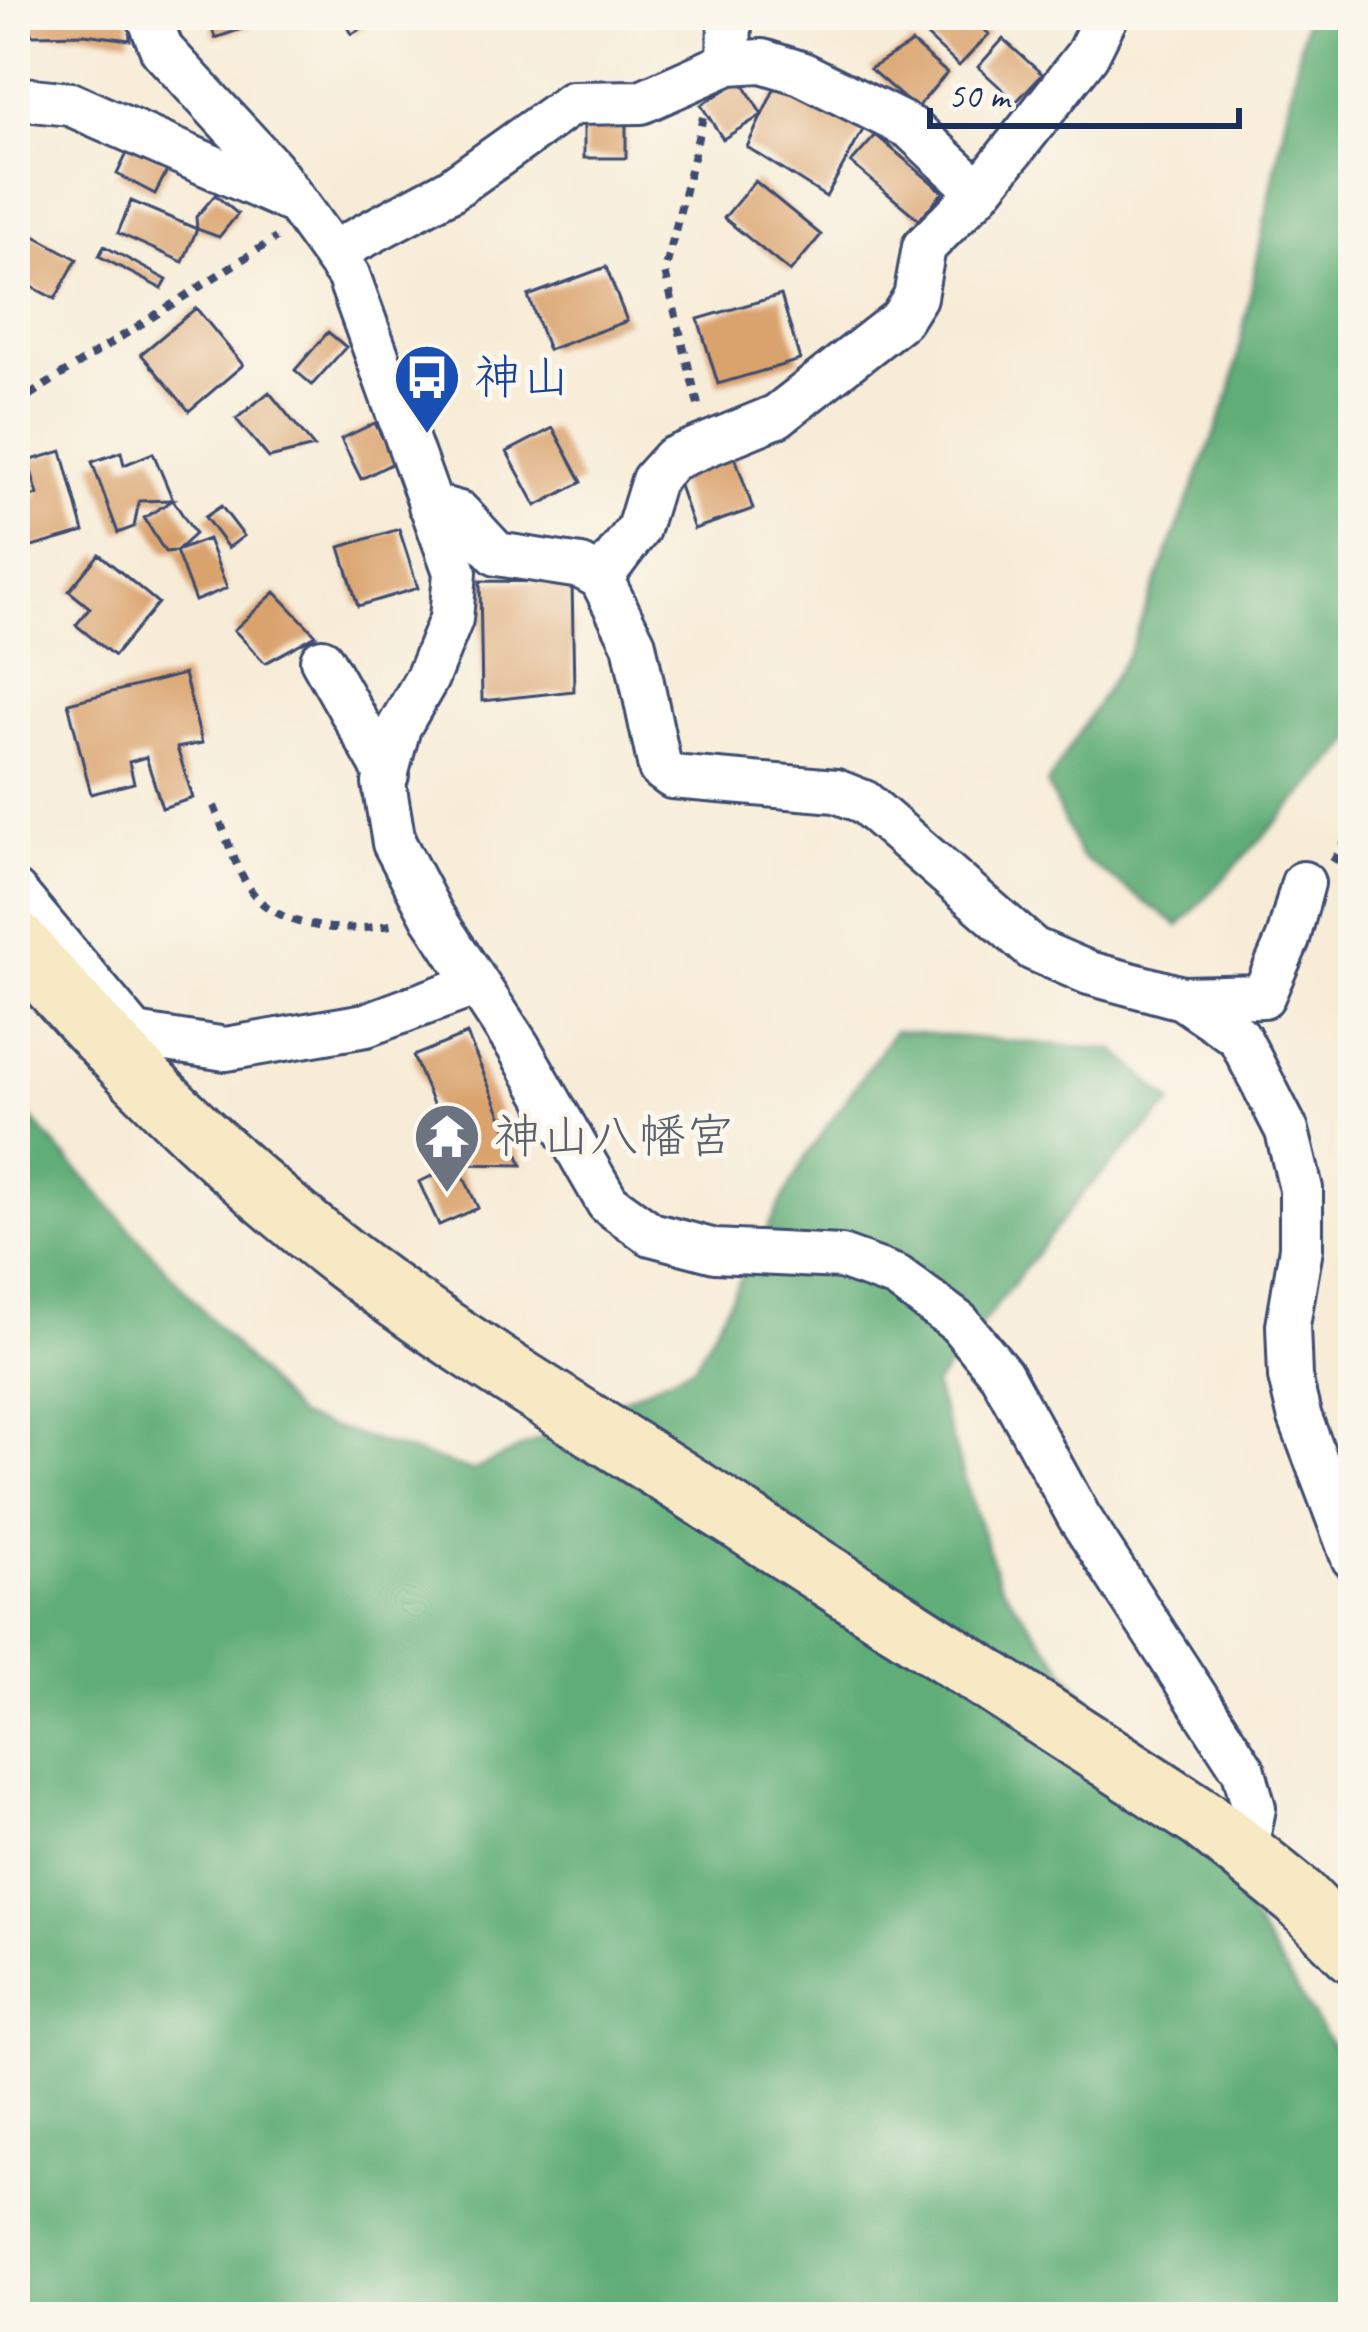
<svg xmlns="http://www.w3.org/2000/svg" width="1368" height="2332" font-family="Caveat,'Klee One',sans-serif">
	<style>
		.forest { fill: #60ad77; stroke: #3e6e6a; stroke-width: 3 }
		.building { fill: #daa36d }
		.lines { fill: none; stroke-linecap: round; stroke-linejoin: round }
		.street-casing { stroke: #3c4b70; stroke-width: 48 }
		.secondary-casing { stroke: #3c4b70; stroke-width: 66 }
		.path { stroke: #3c4b70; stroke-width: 8; stroke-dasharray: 9 9; stroke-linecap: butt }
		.street { stroke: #fff; stroke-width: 42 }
		.secondary { stroke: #f7e9c3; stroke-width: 60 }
		.labels { text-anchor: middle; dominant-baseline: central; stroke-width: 10; stroke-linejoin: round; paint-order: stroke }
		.transit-label { font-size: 48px; fill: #164399; stroke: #fbf7ec; text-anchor: start }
		.worship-label { font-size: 48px; fill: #5b616d; stroke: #fbf7ec; text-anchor: start }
	</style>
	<rect width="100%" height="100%" fill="#fbf7ec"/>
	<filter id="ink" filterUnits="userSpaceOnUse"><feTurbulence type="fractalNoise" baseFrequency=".00833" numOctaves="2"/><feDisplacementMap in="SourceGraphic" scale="24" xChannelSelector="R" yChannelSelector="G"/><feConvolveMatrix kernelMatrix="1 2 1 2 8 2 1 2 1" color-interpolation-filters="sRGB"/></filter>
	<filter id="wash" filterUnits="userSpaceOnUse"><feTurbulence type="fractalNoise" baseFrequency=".004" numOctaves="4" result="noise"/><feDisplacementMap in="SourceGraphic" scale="48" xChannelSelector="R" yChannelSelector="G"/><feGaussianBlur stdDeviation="2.7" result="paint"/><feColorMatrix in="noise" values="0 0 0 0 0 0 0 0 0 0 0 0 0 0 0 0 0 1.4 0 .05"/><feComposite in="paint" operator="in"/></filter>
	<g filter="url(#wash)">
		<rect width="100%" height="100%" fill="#f7ecd7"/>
		<path class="forest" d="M1306,15H1353V741L1179,926L1080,856L1047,784L1129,652L1231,391Z
			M894,1031L1115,1050L1172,1103L1085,1191L934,1386L999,1583L1230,1885L1353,2079V2317H15V1100L298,1417L472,1471L695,1365L805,1158Z"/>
		<g id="blocks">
			<path class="building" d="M26,15H129L130,40L84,34L32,35Z
				M208,15H279L280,16L215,38Z
				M341,15H384L352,34Z
				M928,15H969L989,34L959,66L917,27Z
				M1003,39L1042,74L1016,102L978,67Z
				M912,43L947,73L916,109L870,69Z
				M741,80L762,115L778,81L864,128L826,197L747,147L762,115L723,139L701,105Z
				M584,122H626V158H584Z
				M876,135L943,192L919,220L851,163Z
				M132,143L171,163L155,194L117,174Z
				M755,181L821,235L790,272L724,218Z
				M215,195L238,214L219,237L197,229L196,217Z
				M131,201L197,229L183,262L118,233Z
				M22,229L77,259L55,299L15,278V241Z
				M104,246L167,280L162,289L99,256Z
				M606,267L627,321L548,350L528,296Z
				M781,295L800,360L718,384L698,319Z
				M196,308L243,365L189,411L141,354Z
				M328,332L346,347L312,385L295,370Z
				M269,392L314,447L269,458L236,419Z
				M375,423L395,462L361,479L341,439Z
				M553,428L582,482L536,506L507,452Z
				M62,451L84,532L15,552V500L38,495L28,461Z
				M121,452L124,465L153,453L173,500L195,534L176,551L165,552L144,518L173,500L139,501L134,527L118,533L92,462Z
				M734,454L753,509L694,529L675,474Z
				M221,506L244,536L228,548L205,517Z
				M399,529L418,588L358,606L340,547Z
				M208,539L227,588L195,601L176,551Z
				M99,554L158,603L114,656L76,625L90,608L69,591Z
				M480,581L572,582L574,691L482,701Z
				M275,592L316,635L265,663L234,630Z
				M184,674L202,743L177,748L193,798L162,808L146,757L129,762L134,783L91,794L68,703Z
				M467,1034L522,1165L458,1164L413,1056Z
				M458,1164L478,1208L439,1225L419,1182Z"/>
		</g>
	</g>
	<g filter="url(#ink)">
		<use href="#blocks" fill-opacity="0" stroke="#3c4b70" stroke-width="3"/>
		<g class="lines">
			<defs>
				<path id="street" d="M148,15L162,50L271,168L348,275L455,572L451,619L427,678L399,727L384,783L394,843L433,917L518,1046L608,1203L651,1234L715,1251L841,1257L897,1277L959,1323L1001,1374L1079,1517L1244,1771L1254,1808L1245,1854
					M729,63L730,15
					M15,98L70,104L293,202
					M332,253L450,190L572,103L641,102L729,63L762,61L801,73L911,128L979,192
					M430,505L459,513L497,554L581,567L601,578L634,644L660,768L672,777L836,791L864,802L1033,949L1089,973L1182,998L1239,1037L1287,1131L1301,1189V1248L1288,1325L1290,1377L1299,1415L1353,1558
					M601,578L638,529L653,480L672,459L777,416L901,319L915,297L924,247L979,192L1029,129L1087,55L1107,15
					M322,660L387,775
					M15,892L135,1035L226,1049L366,1025L477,984
					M1182,998L1263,996L1288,939L1303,883"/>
				<path id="secondary" d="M15,940C114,1057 225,1167 347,1261C463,1350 594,1425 717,1505C880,1610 1043,1714 1204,1820L1299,1897L1353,1952"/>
			</defs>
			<use href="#street" class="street-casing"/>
			<use href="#secondary" class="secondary-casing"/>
			<path class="path" d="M15,394L22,400L276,238
				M698,405L665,272L703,117
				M214,806C225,832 233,862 248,886C275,932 349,933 396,924
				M1333,862L1353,828"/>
			<use href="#street" class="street"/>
			<use href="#secondary" class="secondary"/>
		</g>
	</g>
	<defs>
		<symbol id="bus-pin" viewBox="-11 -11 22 30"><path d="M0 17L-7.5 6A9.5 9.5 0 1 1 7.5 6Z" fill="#1a4fb4" stroke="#fbf7ec"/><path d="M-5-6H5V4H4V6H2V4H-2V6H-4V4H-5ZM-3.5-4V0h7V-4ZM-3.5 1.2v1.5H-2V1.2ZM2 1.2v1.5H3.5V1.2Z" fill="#fff"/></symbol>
		<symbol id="temple-pin" viewBox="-11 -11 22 30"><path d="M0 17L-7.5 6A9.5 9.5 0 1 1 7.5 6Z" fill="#6b7280" stroke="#fbf7ec"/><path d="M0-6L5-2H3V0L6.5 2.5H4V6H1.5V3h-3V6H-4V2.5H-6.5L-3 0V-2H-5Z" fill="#fff"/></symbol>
	</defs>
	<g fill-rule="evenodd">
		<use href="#bus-pin" x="389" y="339" width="76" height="104"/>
		<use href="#temple-pin" x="409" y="1098" width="76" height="104"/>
	</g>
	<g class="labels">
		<g class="transit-label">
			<text x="474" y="377">神山</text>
		</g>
		<g class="worship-label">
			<text x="494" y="1136">神山八幡宮</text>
		</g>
	</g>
	<rect width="1368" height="2332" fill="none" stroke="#fbf7ec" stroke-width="60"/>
	<path d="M930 108v18h309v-18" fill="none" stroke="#1b2f5e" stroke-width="6"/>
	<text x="948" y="108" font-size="36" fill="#1b2f5e" stroke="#fbf7ec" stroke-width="9" paint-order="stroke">50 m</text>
</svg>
